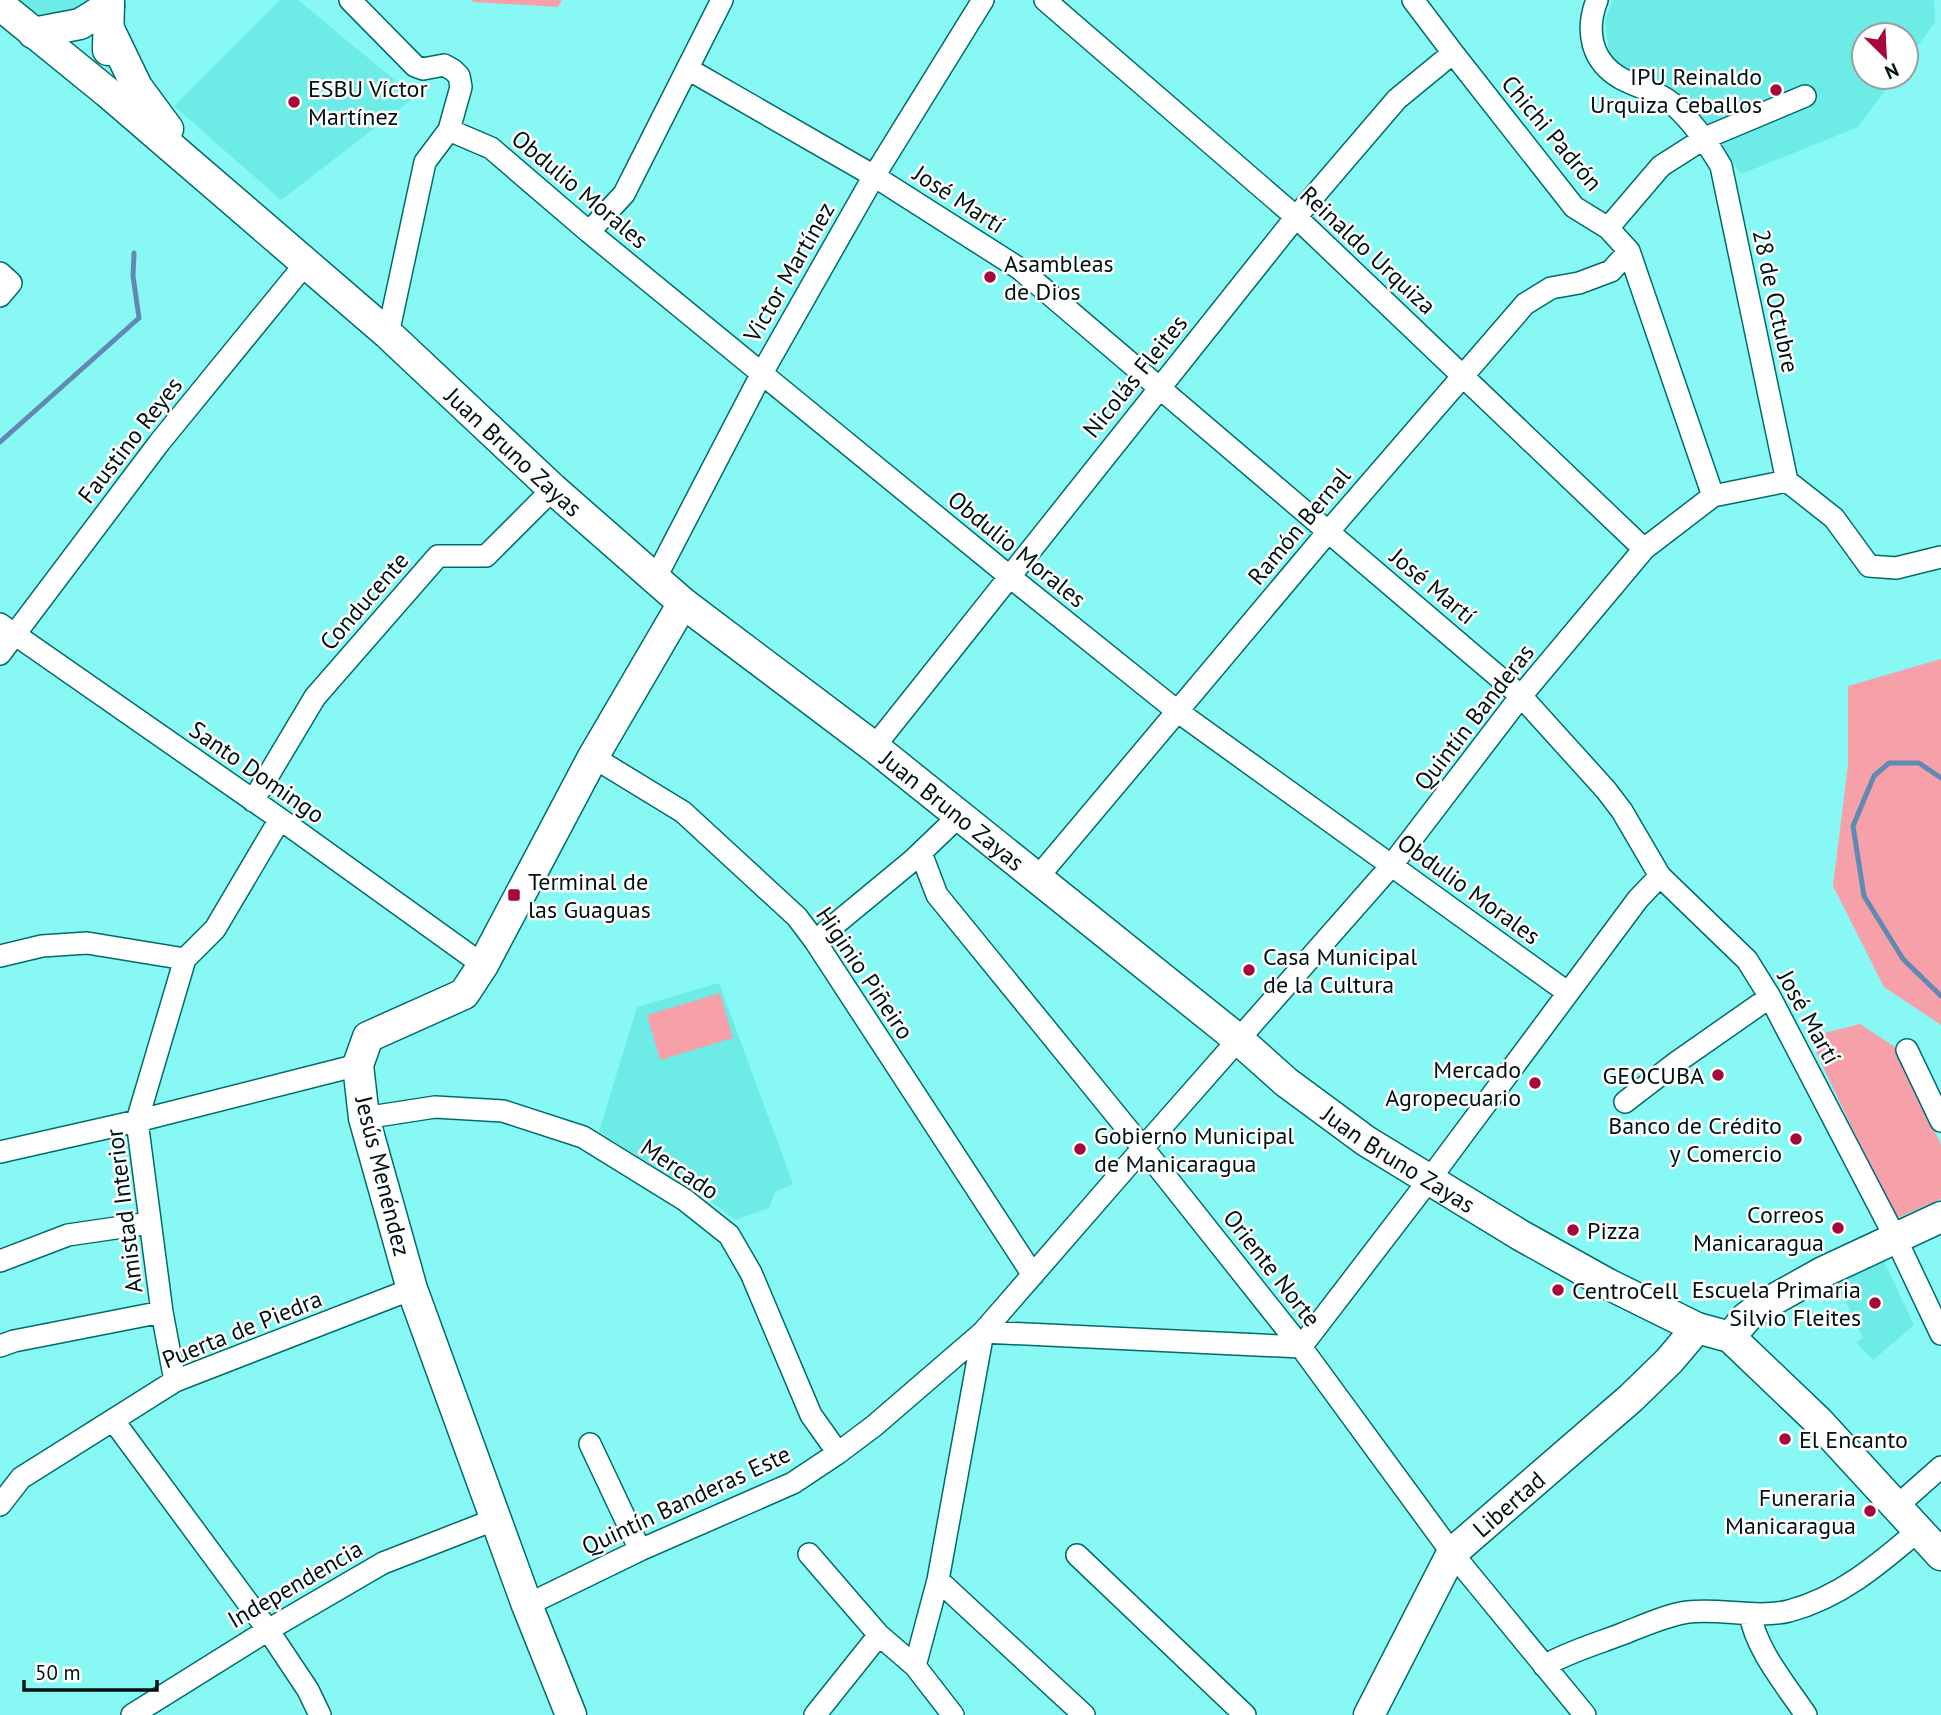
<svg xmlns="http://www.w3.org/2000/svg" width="1941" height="1715" font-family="'PT Sans',sans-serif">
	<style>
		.built { fill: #6cebe7 }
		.green { fill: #f6a0a9 }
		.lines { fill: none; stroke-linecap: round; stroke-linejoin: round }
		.stream { stroke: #608ab3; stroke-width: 5 }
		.street-casing { stroke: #006c6a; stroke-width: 24 }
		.secondary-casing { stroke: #006c6a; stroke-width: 33 }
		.street { stroke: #fff; stroke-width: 21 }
		.secondary { stroke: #fff; stroke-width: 30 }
		.poi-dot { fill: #a4083c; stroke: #fff; stroke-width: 2.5 }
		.labels { text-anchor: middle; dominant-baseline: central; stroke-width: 5; stroke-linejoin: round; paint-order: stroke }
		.poi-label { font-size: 24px; fill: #001211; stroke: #fff; text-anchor: start }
		.street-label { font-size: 24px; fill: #001211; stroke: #fff }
	</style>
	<rect width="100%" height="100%" fill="#87f8f3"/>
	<path class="built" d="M17,0H90L85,11L39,19Z
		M280,0H298L415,97L281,200L174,106Z
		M1613,0H1934L1935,22L1906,62V35H1864V77H1895L1858,127L1741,174L1689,104L1635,72L1610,60L1605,19Z
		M719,983L793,1184L775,1192L769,1208L735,1220L713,1203L599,1132L637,1007Z
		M1882,1257L1914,1325L1873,1360L1856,1342L1863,1338L1835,1280Z"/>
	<path class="green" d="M471,0H562L558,7L474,2Z
		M1941,659V1025L1884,987L1833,886L1848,765V686Z
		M720,993L733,1038L660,1060L647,1015Z
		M1860,1024L1898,1049L1941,1145V1199L1895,1219L1809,1037Z"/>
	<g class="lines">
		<path class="stream" d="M0,442L139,318L133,276L134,253
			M1941,778L1919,763H1889L1874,776L1853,826L1864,896L1903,959L1941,996"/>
		<defs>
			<path id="street" d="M350,0L415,66L423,69L444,65L453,70L459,76L461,87L449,130L425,162L388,334
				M1045,0L1296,217L1644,549
				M1413,0L1453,53L1574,207L1608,228L1629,251L1713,496
				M1597,0C1585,31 1591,62 1622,79C1639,88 1660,92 1675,106C1694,123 1708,144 1721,166L1787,481L1834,518L1869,566L1896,568L1941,557
				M688,69L874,176L1020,269L1521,696L1606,790L1622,811L1660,876L1747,960L1770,997L1895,1237L1941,1334
				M449,130L491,148L589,232L1009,576L1177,711L1567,992
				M1608,228L1661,166L1705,138L1805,96
				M589,232L624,194L722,0
				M0,273L11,283L0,296
				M655,579L762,373L874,176L983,0
				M0,624L280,819L483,965
				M0,654L159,443L306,263
				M874,747L1296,217L1397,99L1453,53
				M593,757L683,812L797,917L815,941L1033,1275
				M253,801L315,697L438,556H486L553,489
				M921,853L937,895L1143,1148L1301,1347L1452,1553L1585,1715
				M1038,877L1328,532L1525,304L1551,288L1579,283L1611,271L1629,251
				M815,941L913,860L960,815
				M0,956L42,946L87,943L185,959
				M1907,1050L1941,1121
				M1625,1102L1677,1062L1770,997
				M364,1118L435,1107L503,1111L583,1137L685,1200L729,1235L751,1273L811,1415L838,1453
				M0,1152L137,1121L358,1065
				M0,1261L68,1235L150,1223
				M0,1346L14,1341L162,1312
				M175,1381L162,1312L137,1121L185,959L215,929L280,819
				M113,1420L268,1630L308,1690L320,1715
				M590,1444L640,1550
				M0,1505L21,1478L175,1381L412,1289
				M1897,1506L1941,1467
				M809,1554L879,1635L915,1666L953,1715
				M1077,1555L1245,1715
				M938,1580L1084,1715
				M527,1605L640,1550L793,1483L838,1453L874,1426L983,1332L1143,1148L1391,866L1521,696L1644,549L1713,496L1787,481
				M1750,1614C1756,1650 1786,1685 1806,1715
				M915,1666L938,1580L983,1332L1301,1347L1429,1180L1638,899L1660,876
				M1544,1666C1568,1652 1596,1644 1622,1634C1643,1626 1666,1615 1688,1612C1722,1608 1756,1619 1789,1611C1841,1597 1879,1564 1919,1530
				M132,1715L268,1630L383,1563L496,1519
				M815,1715L879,1635"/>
			<g id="secondary">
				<path id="s1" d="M0,5L107,92L388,334L553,489L683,603L874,747L1239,1040L1286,1082L1366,1141L1520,1235L1608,1284L1697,1328L1730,1337L1818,1421L1941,1555"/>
				<path d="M109,29L137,87L168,129"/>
				<path d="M33,33L80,24L109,6"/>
				<path d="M108,50L109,0"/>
				<path d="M1730,1337L1747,1317L1762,1306L1823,1272L1941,1217"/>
				<path d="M571,1715L527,1605L412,1289L364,1118L358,1065L368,1037L464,994L483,965L593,757L683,603"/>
				<path id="s2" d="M1369,1715L1452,1553L1631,1398L1669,1361L1697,1328"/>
			</g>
		</defs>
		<use href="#street" class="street-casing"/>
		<use href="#secondary" class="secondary-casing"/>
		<use href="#street" class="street"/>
		<use href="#secondary" class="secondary"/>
	</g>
	<g class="poi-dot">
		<circle cx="1776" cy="90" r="7"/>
		<circle cx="294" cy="102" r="7"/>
		<circle cx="990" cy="277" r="7"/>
		<rect x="507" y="888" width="14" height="14" rx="3.5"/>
		<circle cx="1249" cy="970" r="7"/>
		<circle cx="1718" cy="1075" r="7"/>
		<circle cx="1535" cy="1083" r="7"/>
		<circle cx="1796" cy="1139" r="7"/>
		<circle cx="1080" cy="1149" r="7"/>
		<circle cx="1838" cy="1228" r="7"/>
		<circle cx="1573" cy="1230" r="7"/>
		<circle cx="1558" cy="1290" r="7"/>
		<circle cx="1875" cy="1303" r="7"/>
		<circle cx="1785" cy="1439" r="7"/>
		<circle cx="1870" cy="1511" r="7"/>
	</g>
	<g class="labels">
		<g class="poi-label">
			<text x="1762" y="76" text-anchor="end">IPU Reinaldo<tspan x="1762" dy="28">Urquiza Ceballos</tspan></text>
			<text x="308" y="88">ESBU Víctor<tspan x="308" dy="28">Martínez</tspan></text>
			<text x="1004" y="263">Asambleas<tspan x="1004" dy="28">de Dios</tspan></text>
			<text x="528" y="881">Terminal de<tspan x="528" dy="28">las Guaguas</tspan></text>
			<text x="1263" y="956">Casa Municipal<tspan x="1263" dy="28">de la Cultura</tspan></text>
			<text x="1521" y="1069" text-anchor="end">Mercado<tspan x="1521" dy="28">Agropecuario</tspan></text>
			<text x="1704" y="1075" text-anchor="end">GEOCUBA</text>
			<text x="1782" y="1125" text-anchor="end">Banco de Crédito<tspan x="1782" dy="28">y Comercio</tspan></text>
			<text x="1094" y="1135">Gobierno Municipal<tspan x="1094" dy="28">de Manicaragua</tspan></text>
			<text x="1824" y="1214" text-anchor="end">Correos<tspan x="1824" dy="28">Manicaragua</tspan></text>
			<text x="1587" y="1230">Pizza</text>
			<text x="1861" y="1289" text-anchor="end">Escuela Primaria<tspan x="1861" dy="28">Silvio Fleites</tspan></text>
			<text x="1572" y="1290">CentroCell</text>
			<text x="1799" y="1439">El Encanto</text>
			<text x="1856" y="1497" text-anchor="end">Funeraria<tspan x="1856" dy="28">Manicaragua</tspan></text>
		</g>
		<g class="street-label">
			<text transform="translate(1552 133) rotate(50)">Chichi Padrón</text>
			<text transform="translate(580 189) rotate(40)">Obdulio Morales</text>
			<text transform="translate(959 199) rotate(33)">José Martí</text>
			<text transform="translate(1368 250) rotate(43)">Reinaldo Urquiza</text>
			<text transform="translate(789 272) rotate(-60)">Victor Martínez</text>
			<text transform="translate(1776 301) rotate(78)">28 de Octubre</text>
			<text transform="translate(1135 376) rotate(-51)">Nicolás Fleites</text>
			<text transform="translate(130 440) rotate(-52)">Faustino Reyes</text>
			<text stroke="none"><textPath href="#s1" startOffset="681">Juan Bruno Zayas</textPath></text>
			<text transform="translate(1299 526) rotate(-50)">Ramón Bernal</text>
			<text transform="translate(1017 549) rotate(39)">Obdulio Morales</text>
			<text transform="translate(1433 586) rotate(40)">José Martí</text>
			<text transform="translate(364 601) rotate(-49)">Conducente</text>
			<text transform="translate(1474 717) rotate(-52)">Quintín Banderas</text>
			<text transform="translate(257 772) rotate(35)">Santo Domingo</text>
			<text stroke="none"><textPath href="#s1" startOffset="1248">Juan Bruno Zayas</textPath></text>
			<text transform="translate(1469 889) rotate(36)">Obdulio Morales</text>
			<text transform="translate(865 973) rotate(56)">Higinio Piñeiro</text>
			<text transform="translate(1809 1017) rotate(61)">José Martí</text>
			<text stroke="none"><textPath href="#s1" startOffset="1815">Juan Bruno Zayas</textPath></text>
			<text transform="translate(680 1169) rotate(34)">Mercado</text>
			<text transform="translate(383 1176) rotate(76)">Jesús Menéndez</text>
			<text transform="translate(124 1211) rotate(-97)">Amistad Interior</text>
			<text transform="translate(1272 1268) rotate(52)">Oriente Norte</text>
			<text transform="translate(242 1329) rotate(-22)">Puerta de Piedra</text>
			<text transform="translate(686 1500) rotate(-25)">Quintín Banderas Este</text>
			<text stroke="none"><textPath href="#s2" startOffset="257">Libertad</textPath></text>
			<text transform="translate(295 1584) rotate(-30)">Independencia</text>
		</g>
	</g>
	<g transform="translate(1885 56) rotate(156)"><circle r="33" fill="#ffffff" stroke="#99a0a0" stroke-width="2"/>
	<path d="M0-5L12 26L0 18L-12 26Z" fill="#a4083c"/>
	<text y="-10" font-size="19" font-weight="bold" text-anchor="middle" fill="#001211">N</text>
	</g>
	<path d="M24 1680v10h133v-10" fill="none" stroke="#001211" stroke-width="3.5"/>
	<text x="35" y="1680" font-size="21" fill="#001211" stroke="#ffffff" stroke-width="5" paint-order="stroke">50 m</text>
</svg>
